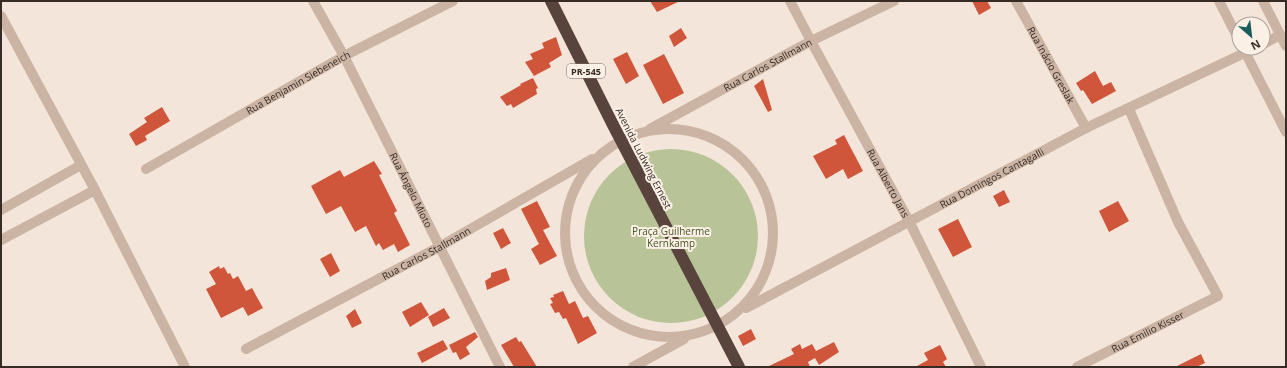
<svg xmlns="http://www.w3.org/2000/svg" width="1287" height="368" font-family="'Open Sans',sans-serif">
	<style>
		.green { fill: #b8c498 }
		.building { fill: #cf563b }
		.lines { fill: none; stroke-linecap: round; stroke-linejoin: round }
		.minor { stroke: #ccb4a4; stroke-width: 10 }
		.highway { stroke: #59443d; stroke-width: 12 }
		.labels { text-anchor: middle; dominant-baseline: central; stroke-width: 4; stroke-linejoin: round; paint-order: stroke }
		.shield { fill: #fbf0e6; stroke: #726660; stroke-width: 1 }
		.shield-label { font-size: 9px; font-weight: bold; fill: #372b26 }
		.street-label { font-size: 10px; fill: #372b26; stroke: #fbf0e6 }
		.park-label { font-size: 10px; fill: #495728; stroke: #fbf0e6 }
	</style>
	<rect width="100%" height="100%" fill="#f3e5d9"/>
	<path class="green" d="M584 236a87 87 0 1 1 174 0a87 87 0 1 1-174 0Z"/>
	<path class="building" d="M650,1H680L657,12Z
		M972,1H987L991,8L979,15Z
		M681,28L687,38L674,47L669,36Z
		M556,37L562,55L549,63L551,67L534,76L525,62L533,59L530,54L544,48L542,43Z
		M627,52L639,76L626,84L613,59Z
		M664,54L684,93L663,104L643,65Z
		M1095,71L1103,86L1111,82L1116,91L1092,104L1083,90L1081,91L1076,83Z
		M533,78L538,88L536,89L537,94L513,108L511,104L507,106L500,97L521,85L520,84Z
		M763,79L772,110L768,112L754,86Z
		M162,107L170,121L145,136L147,140L136,146L129,134L147,122L144,118Z
		M844,135L863,171L848,179L843,169L826,179L813,156L837,144L835,140Z
		M374,161L382,174L379,175L397,211L394,213L410,245L398,252L394,244L383,250L379,243L376,246L366,226L355,232L341,206L326,214L311,186L340,170L344,177Z
		M1004,190L1010,202L999,207L993,196Z
		M537,201L550,227L543,230L557,256L540,265L531,249L539,244L521,209Z
		M1118,201L1129,221L1109,232L1099,211Z
		M958,219L972,247L953,257L938,229Z
		M503,228L511,243L501,249L493,233Z
		M331,253L340,271L330,277L320,259Z
		M219,266L220,269L224,267L228,274L230,273L233,279L238,276L246,291L252,288L263,308L248,316L243,307L221,318L206,289L216,284L209,272Z
		M506,268L510,280L487,290L485,281L491,277V273Z
		M563,291L569,304L575,301L583,318L588,316L597,333L578,344L566,318L563,319L559,312L555,313L550,304L553,303L550,298L554,297L553,295Z
		M421,302L429,315L410,327L402,312Z
		M444,308L450,318L433,327L428,317Z
		M355,309L362,323L352,328L346,316Z
		M751,329L756,339L743,346L738,336Z
		M475,332L478,337L466,347L470,354L460,360L456,352L453,353L449,345Z
		M516,337L519,342L521,341L537,367H514L501,345Z
		M443,340L448,349L422,363L417,353Z
		M834,342L839,352L819,365L815,358L808,362L810,367H802V366L799,367H767L794,354L791,349L800,344L802,349L812,344L816,351Z
		M940,345L947,359L943,362L946,367H915L928,360L924,353Z
		M1201,354L1205,363L1196,367H1175Z"/>
	<g class="lines">
		<g class="minor">
			<path id="s1" d="M313,1L344,56L500,367"/>
			<path id="s2" d="M790,1L811,41L909,221L981,367"/>
			<path id="s3" d="M1016,1L1086,128"/>
			<path d="M1219,1L1239,40"/>
			<path d="M1263,1L1286,46"/>
			<path d="M1,16L95,190L185,367"/>
			<path d="M1263,44L1280,35"/>
			<path d="M1243,48L1286,132"/>
			<circle cx="669" cy="233" r="104"/>
			<path id="s4" d="M650,129L811,41L894,1"/>
			<path id="s5" d="M146,169L344,56L453,1"/>
			<path d="M1,210L81,165"/>
			<path d="M1,240L95,190"/>
			<path id="s6" d="M746,308L1086,128L1255,48"/>
			<path id="s7" d="M246,349L439,247L592,159"/>
			<path d="M633,367L684,339"/>
			<path id="s8" d="M1077,367L1218,296L1178,222L1129,109"/>
		</g>
		<path class="highway" d="M551,1L612,123L739,367"/>
	</g>
	<g class="labels">
		<rect class="shield" x="567" y="64" width="38" height="14" rx="3"/>
		<g class="shield-label">
			<text x="586" y="71">PR-545</text>
		</g>
		<g class="street-label">
			<text stroke="none"><textPath href="#s4" startOffset="134">Rua Carlos Stallmann</textPath></text>
			<text stroke="none"><textPath href="#s3" startOffset="73">Rua Inácio Greslak</textPath></text>
			<text stroke="none"><textPath href="#s5" startOffset="175">Rua Benjamin Siebeneich</textPath></text>
			<text transform="translate(644 158) rotate(63)">Avenida Ludwing Ernest</text>
			<text stroke="none"><textPath href="#s6" startOffset="278">Rua Domingos Cantagalli</textPath></text>
			<text stroke="none"><textPath href="#s2" startOffset="207">Rua Alberto Jans</textPath></text>
			<text stroke="none"><textPath href="#s1" startOffset="213">Rua Ángelo Mioto</textPath></text>
			<text stroke="none"><textPath href="#s7" startOffset="204">Rua Carlos Stallmann</textPath></text>
			<text stroke="none"><textPath href="#s8" startOffset="79">Rua Emilio Kisser</textPath></text>
		</g>
		<g class="park-label">
			<text x="671" y="231">Praça Guilherme<tspan x="671" dy="12">Kernkamp</tspan></text>
		</g>
	</g>
	<rect width="1287" height="368" fill="none" stroke="#372b26" stroke-width="4"/>
	<g transform="translate(1251 36) rotate(152)"><circle r="19" fill="#fbf0e6" stroke="#ada199"/>
	<path d="M0-3L7 15L0 10L-7 15Z" fill="#195c5c"/>
	<text y="-6" font-size="11" font-weight="bold" text-anchor="middle" fill="#372b26">N</text>
	</g>
</svg>
